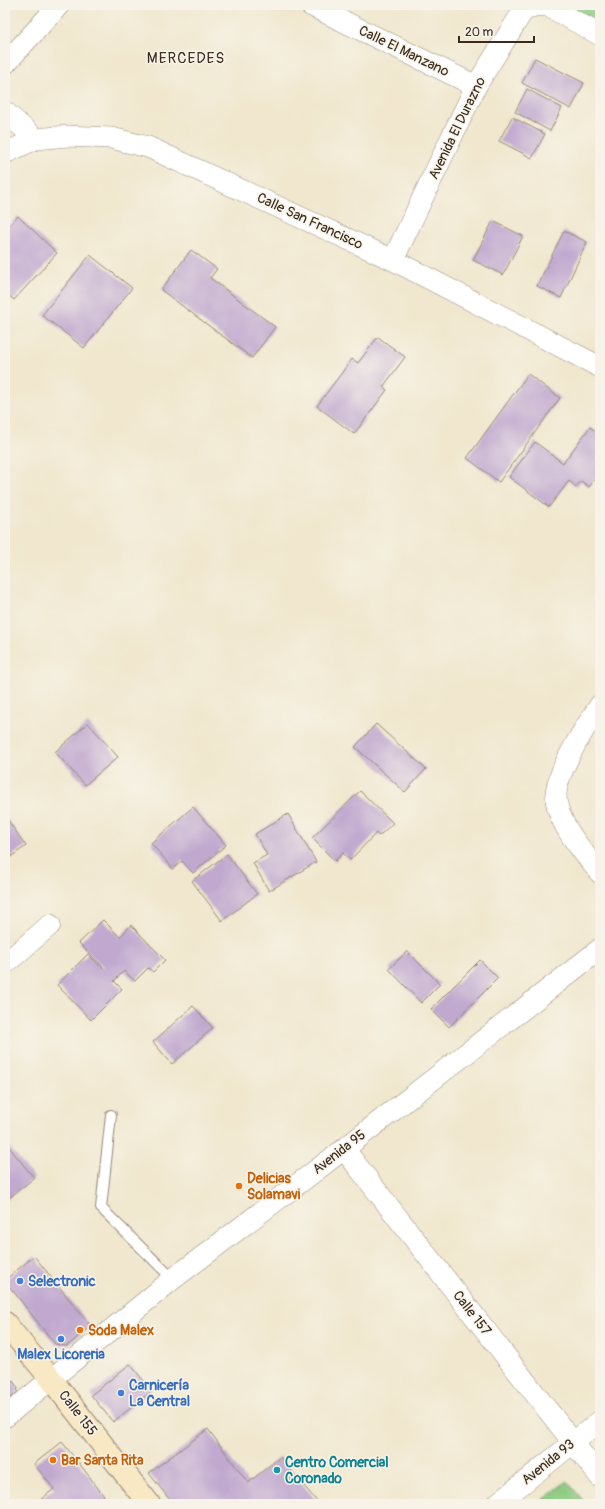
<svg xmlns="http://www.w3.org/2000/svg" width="605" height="1509" font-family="Pangolin,sans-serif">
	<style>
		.green { fill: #8ac980; stroke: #627a4f }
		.building { fill: #c0a8cf }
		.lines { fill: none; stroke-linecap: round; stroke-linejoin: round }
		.service-casing { stroke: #968876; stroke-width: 12 }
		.minor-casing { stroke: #968876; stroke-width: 22 }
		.secondary-casing { stroke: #968876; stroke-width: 24 }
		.service { stroke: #fff; stroke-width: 10 }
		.minor { stroke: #fff; stroke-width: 21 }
		.secondary { stroke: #f8e8c3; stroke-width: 22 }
		.food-dot { fill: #e8710a; stroke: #f7f3e8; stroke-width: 1.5 }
		.shop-dot { fill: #3f7fe0; stroke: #f7f3e8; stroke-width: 1.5 }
		.culture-dot { fill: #0f9aa8; stroke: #f7f3e8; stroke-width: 1.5 }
		.labels { text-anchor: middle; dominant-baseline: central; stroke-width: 3; stroke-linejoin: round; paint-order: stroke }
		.street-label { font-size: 14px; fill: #3b2a1e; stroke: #f7f3e8 }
		.food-label { font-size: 14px; font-weight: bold; fill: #c56008; stroke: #f7f3e8; text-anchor: start }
		.shop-label { font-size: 14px; font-weight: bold; fill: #366cbe; stroke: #f7f3e8; text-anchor: start }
		.culture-label { font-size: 14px; font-weight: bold; fill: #0d838f; stroke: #f7f3e8; text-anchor: start }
		.neighbourhood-label { font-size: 15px; letter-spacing: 1px; fill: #3b2a1e; stroke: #f7f3e8 }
	</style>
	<rect width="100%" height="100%" fill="#f7f3e8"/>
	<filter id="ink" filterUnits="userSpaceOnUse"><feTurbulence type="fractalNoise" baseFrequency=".025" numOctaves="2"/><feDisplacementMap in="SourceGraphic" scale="8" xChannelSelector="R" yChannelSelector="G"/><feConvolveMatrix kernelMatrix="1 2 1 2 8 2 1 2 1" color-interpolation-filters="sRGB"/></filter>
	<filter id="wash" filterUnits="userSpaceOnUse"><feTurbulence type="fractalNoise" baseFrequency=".012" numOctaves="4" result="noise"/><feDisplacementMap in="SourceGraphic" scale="16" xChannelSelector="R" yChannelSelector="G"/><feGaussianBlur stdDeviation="0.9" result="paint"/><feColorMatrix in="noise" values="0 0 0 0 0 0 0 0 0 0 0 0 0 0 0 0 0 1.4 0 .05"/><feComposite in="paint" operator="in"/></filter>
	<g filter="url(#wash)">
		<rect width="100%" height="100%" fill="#f0e7ce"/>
		<path class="green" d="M564,5H600V25Z
			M567,1481L586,1504H537Z"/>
		<g id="blocks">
			<path class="building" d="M535,58L584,83L571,109L522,83Z
				M527,89L562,108L550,131L515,112Z
				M512,117L545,134L532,158L499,141Z
				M18,216L57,253L14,300L5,292V230Z
				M493,221L523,236L503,275L473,260Z
				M564,231L587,242L561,298L537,286Z
				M191,250L217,269L210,278L275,327L252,358L161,290Z
				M90,255L132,288L84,348L42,315Z
				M378,337L405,357L383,387L387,390L354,434L317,406L352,359L358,363Z
				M528,374L560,398L499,482L467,458Z
				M590,427L600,434V477L598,475L589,487L581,481L576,487L569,481L549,507L509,477L535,442L563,463Z
				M88,723L118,757L85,785L55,752Z
				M376,724L426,769L405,792L355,747Z
				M360,791L393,823L379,836L376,833L350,860L343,853L335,861L312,838Z
				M193,807L226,845L193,873L182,861L173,869L151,843Z
				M288,814L316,862L269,891L253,863L267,855L255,834Z
				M5,816L26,846L5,861Z
				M227,854L257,894L222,921L192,881Z
				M103,920L120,937L131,925L165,960L153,972L148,968L135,981L124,971L114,981L122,989L91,1020L57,985L88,954L102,968L103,967L79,943Z
				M407,951L440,984L421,1003L389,969Z
				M480,960L498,978L449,1027L431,1009Z
				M193,1006L213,1028L172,1064L153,1042Z
				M5,1142L34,1178L5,1201Z
				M34,1256L91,1326L67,1346L55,1344L5,1281V1280Z
				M130,1364L152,1391L113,1422L91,1395Z
				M5,1370L18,1388L17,1393L5,1402Z
				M208,1429L248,1483L280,1457L319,1504H173L149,1473Z
				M62,1442L82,1467L110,1504H35L54,1489L34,1464Z"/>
		</g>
	</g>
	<g filter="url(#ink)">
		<use href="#blocks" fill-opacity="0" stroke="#968876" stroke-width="1"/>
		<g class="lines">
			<defs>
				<path id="service" d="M111,1115L101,1208L173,1279"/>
				<path id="minor" d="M310,5L476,86
					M5,64L59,5
					M5,112L36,139
					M5,153L36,139L67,136L111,138L148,147L393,260L600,367
					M393,260L476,86L523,11L534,6L546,5L600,35
					M600,705C586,726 556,771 556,796C556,822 584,853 600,873
					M5,964L50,925
					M344,1149L600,1477
					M5,1417L173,1279L344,1149L600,949
					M497,1504L600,1421"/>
				<path id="secondary" d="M5,1323L51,1379L149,1504"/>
			</defs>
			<use href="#service" class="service-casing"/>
			<use href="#minor" class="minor-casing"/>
			<use href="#secondary" class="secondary-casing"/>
			<use href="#service" class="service"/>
			<use href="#minor" class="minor"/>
			<use href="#secondary" class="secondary"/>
		</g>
	</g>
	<g class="food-dot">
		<circle cx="239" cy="1186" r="4"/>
		<circle cx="80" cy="1330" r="4"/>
		<circle cx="53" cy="1460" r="4"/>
	</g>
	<g class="shop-dot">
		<circle cx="20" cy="1281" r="4"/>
		<circle cx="61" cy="1339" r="4"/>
		<circle cx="121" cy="1393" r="4"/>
	</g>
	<circle class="culture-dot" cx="277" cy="1470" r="4"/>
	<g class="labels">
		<g class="street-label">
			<text transform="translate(404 51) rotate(26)">Calle El Manzano</text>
			<text transform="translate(457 128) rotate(-64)">Avenida El Durazno</text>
			<text transform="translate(310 221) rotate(25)">Calle San Francisco</text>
			<text transform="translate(339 1152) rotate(-38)">Avenida 95</text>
			<text transform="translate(472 1313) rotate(52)">Calle 157</text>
			<text transform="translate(78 1413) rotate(52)">Calle 155</text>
			<text transform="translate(548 1462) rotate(-39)">Avenida 93</text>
		</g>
		<g class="food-label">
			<text x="247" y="1178">Delicias<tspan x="247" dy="16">Solamavi</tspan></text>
			<text x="88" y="1330">Soda Malex</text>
			<text x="61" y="1460">Bar Santa Rita</text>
		</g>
		<g class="shop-label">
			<text x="28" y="1281">Selectronic</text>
			<text x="61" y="1354" text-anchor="middle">Malex Licoreria</text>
			<text x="129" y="1385">Carnicería<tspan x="129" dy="16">La Central</tspan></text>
		</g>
		<g class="culture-label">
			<text x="285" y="1462">Centro Comercial<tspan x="285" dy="16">Coronado</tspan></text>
		</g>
		<g class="neighbourhood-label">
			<text x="186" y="58">MERCEDES</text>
		</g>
	</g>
	<rect width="605" height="1509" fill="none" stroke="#f7f3e8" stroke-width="20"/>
	<path d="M459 36v6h75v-6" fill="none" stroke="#3b2a1e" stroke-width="2"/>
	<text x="465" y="36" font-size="12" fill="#3b2a1e" stroke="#f7f3e8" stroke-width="3" paint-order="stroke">20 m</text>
</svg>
